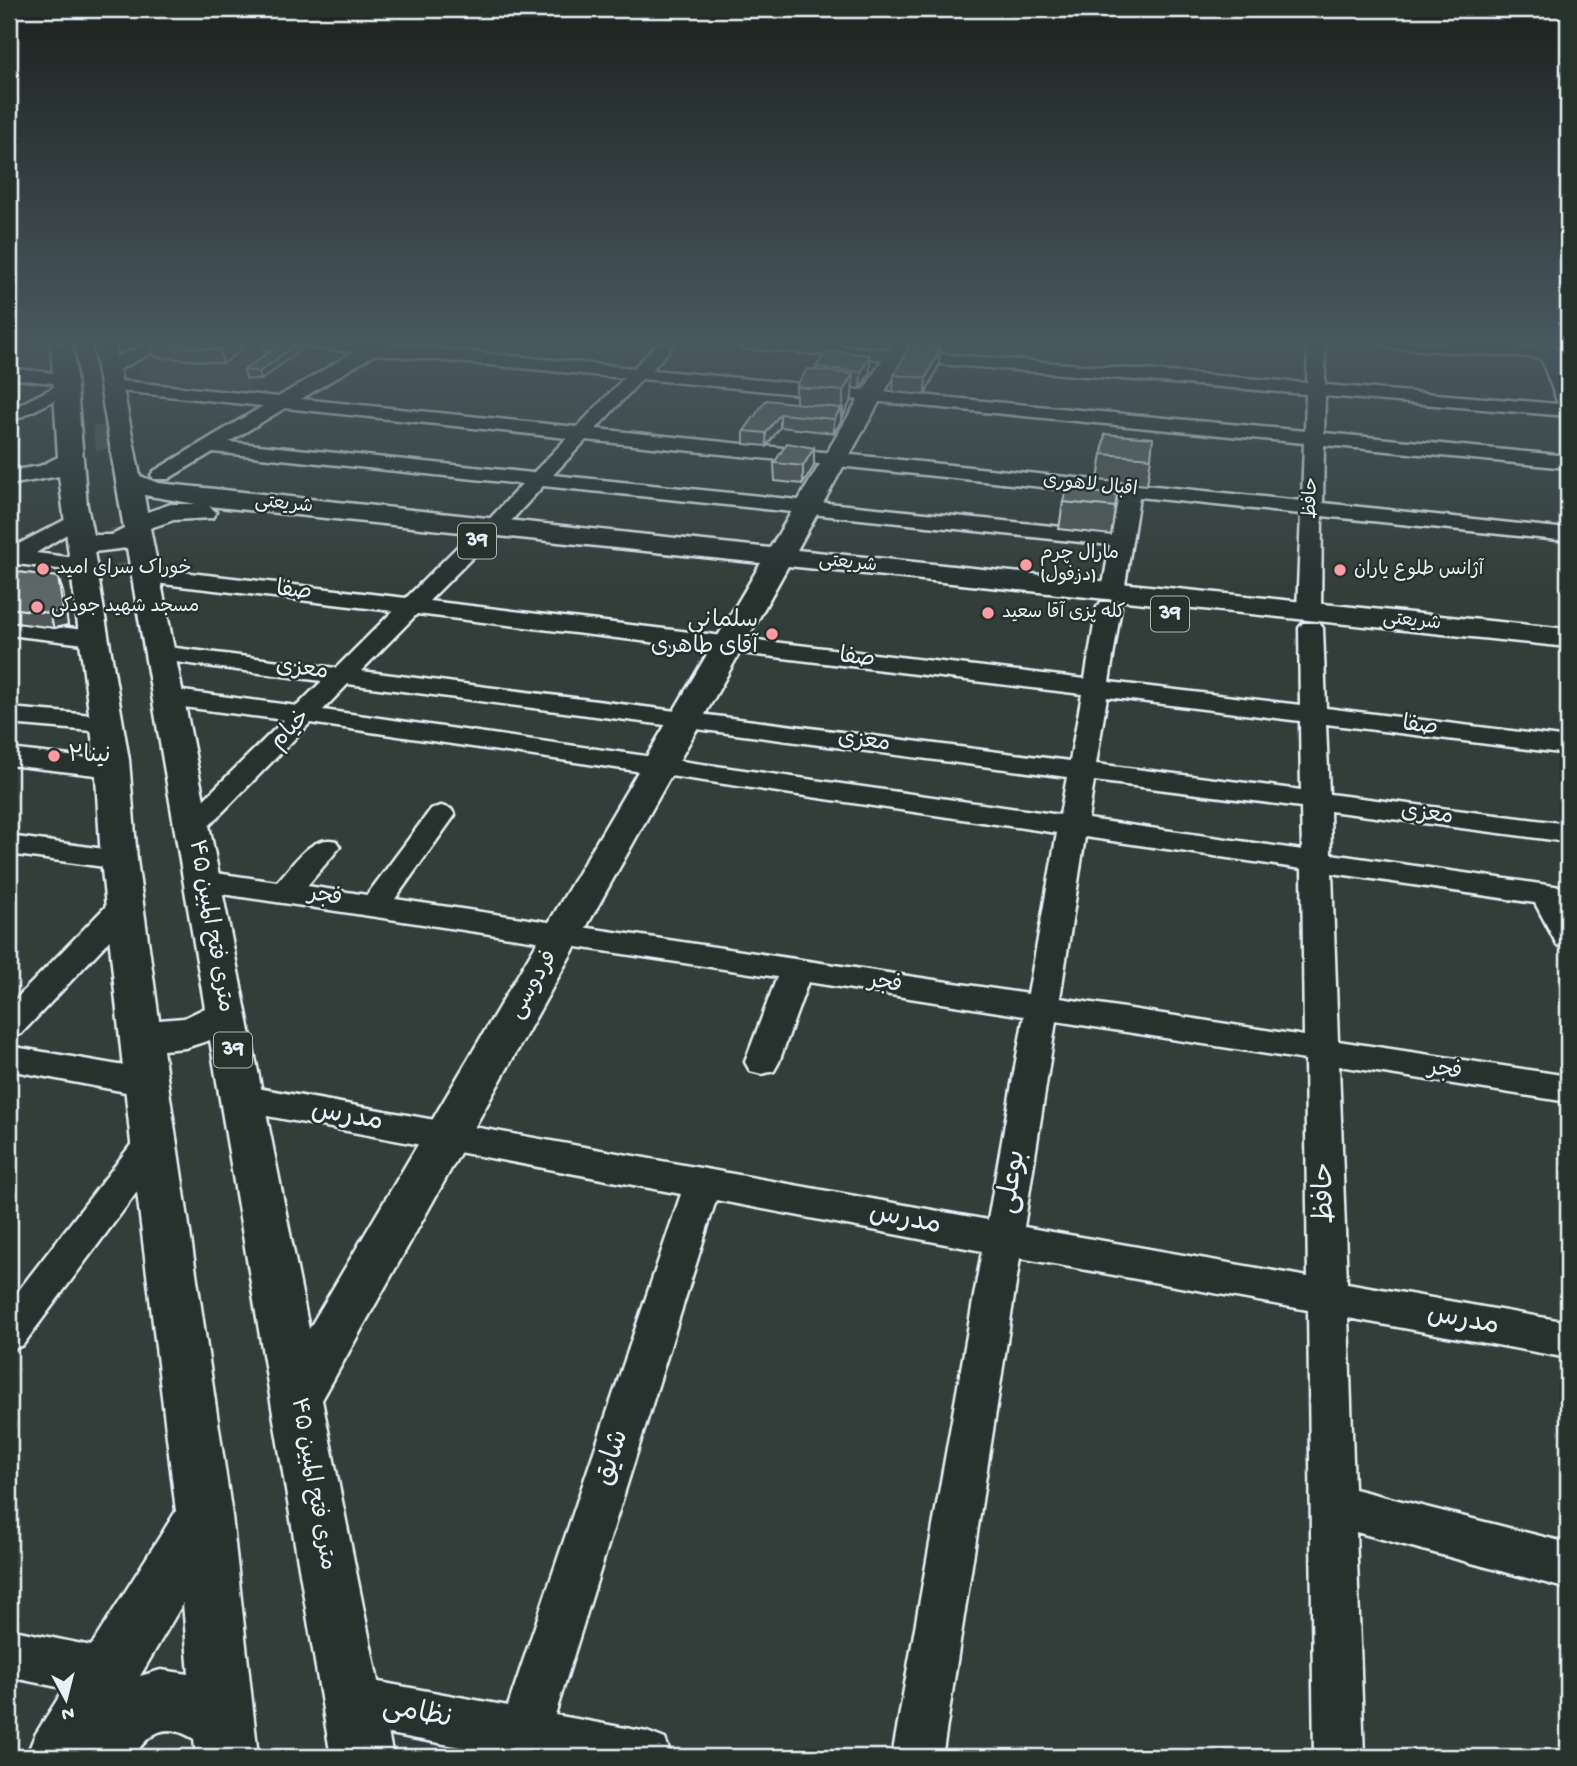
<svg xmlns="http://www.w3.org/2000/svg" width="1577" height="1766" font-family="'Gochi Hand','Playpen Sans Arabic',sans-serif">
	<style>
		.built { fill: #3f4b46 }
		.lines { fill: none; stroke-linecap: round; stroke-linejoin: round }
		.major-tunnel { stroke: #4d5956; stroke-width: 24; stroke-dasharray: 24 12; stroke-linecap: butt }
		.minor-casing { stroke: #e8f1f8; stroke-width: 5 }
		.major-casing { stroke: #e8f1f8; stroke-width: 5 }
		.minor { fill: #26332d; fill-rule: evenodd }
		.major { fill: #26332d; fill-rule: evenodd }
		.wall { fill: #4f5957; stroke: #e8f1f8; stroke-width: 2 }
		.shaded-wall { fill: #404947; stroke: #e8f1f8; stroke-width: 2 }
		.building { fill: #5c6865; stroke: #e8f1f8; stroke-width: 2 }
		.poi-dot { fill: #ff9aa2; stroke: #26332d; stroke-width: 2.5 }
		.labels { text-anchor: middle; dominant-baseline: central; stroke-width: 5; stroke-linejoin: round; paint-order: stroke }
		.far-street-label { font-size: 19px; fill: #e8f1f8; stroke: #26332d }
		.far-poi-label { font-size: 19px; fill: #e8f1f8; stroke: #26332d; text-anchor: start }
		.shield { fill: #26332d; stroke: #aeb8bb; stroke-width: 2 }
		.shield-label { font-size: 21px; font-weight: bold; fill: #e8f1f8 }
		.street-label { font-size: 23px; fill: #e8f1f8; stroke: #26332d }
		.poi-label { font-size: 23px; fill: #e8f1f8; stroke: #26332d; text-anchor: end }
		.near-street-label { font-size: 28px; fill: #e8f1f8; stroke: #26332d }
	</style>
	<rect width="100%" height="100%" fill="#323e39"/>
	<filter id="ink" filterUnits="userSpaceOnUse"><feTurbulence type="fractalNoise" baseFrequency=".0143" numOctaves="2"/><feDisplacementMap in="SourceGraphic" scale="14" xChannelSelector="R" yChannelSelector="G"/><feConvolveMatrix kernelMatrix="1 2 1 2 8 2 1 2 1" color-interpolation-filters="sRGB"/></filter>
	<g filter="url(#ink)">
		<path class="built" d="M175,343H265L305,346L246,392L141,381L140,362Z"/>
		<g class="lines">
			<path class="major-tunnel" d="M104,425L109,453
				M121,527L127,567"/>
			<defs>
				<path id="minor" d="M149,343H171L114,372L108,373L99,368L102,364Z
					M307,343H382L634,368L658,343H675L652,370L1305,431L1306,394L744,348L735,343H802L1307,383L1308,343H1325V385L1558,404L1541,358L1391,348L1382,343H1461L1537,348L1536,343H1552L1555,349L1568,350V360H1559L1568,383V416L1325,396L1324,433L1568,456V468L1324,445L1323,503L1568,529V541L1322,516L1321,611L1317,616H1301L1297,611L1301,514L1139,497L1124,591L1121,596H1105L1102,591L1110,545L543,486L501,532H485L482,527L522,484L213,452L168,479H154L151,475L154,471L263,406L111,390L102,385L111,380L278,397L354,352L315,348ZM375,354L624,378L577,427L301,399ZM642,379L1304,443L1302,501L596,429ZM285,408L567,438L533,473L229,442ZM586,440L1119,495L1112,532L553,475Z
					M9,368L70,375L73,379L68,383L74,388L71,392L9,423V410L60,384L9,378Z
					M76,514L83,516L87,520L83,524L36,553L91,560L94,565L91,570L83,572L17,564L9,566V549Z
					M476,534L484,536L487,541L484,546L429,601L1085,679L1097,607L1101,602H1117L1121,607L1109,682L1300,705L1299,628L1303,623H1319L1323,628L1326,708L1568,738V754L1326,724L1329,794L1568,824V842L1330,811L1331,854L1568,888V948L1557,945L1535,903L1332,873L1338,1041L1568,1076V1102L1339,1066L1347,1283L1568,1322V1358L1348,1318L1354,1489L1568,1543V1589L1356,1532L1364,1757H1314L1308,1310L1020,1258L942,1757H892L982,1251L716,1200L555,1715L647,1732L665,1739L672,1757H515L352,1727L335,1719L327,1702L335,1685L352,1677L508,1706L681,1194L241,1111L229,1107L224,1098L229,1089L241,1085L988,1220L1024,1016L808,982L779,1062L774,1071L762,1074L750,1071L745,1062L777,977L202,891L191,888L187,881L191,874L202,871L277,882C293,865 311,834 336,841L340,847L307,886L367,895L431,809L441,806L451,809L455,815L395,899L1028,994L1057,833L310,723L202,833L192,836L182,833L178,827L182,821L284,720L168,705L159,702L155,697L159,692L168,689L297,706L322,681L160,660L151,658L148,653L151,648L160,646L336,668L393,611L146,582L138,580L135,575L138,570L146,568L406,598L468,536ZM417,614L1082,694L1070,761L361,671ZM348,684L1067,777L1060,815L323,710ZM1107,697L1300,721L1301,790L1096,764ZM1094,781L1301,807L1302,850L1088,819ZM1085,837L1302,869L1304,1036L1060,998ZM1056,1021L1305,1060L1308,1277L1024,1227Z
					M9,621L93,631L101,633L105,638L101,643L93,645L9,635Z
					M9,708L105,716L114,718L118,724L114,730L105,732L9,724Z
					M9,749L113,761L123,763L127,769L123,775L113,777L9,765Z
					M9,836L119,851L129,853L134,860L129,867L119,869L9,854Z
					M125,895L136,898L140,905L136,912L21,1034L9,1038V1006L114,898Z
					M9,1046L147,1070L159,1074L164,1083L159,1092L147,1096L9,1070Z
					M153,1129L166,1133L171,1143L166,1153L23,1345L9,1351V1303L140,1133Z
					M9,1629L106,1649L123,1656L130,1673L123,1690L106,1697L9,1677Z"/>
				<path id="major" d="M51,343H73L87,506L93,535H112L124,529L93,343H114L140,476L158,483L770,548L892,343H912L797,550L1568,629V647L788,566L322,1400L393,1757H331L210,1040L185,1048L163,1050L232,1516L258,1757H196L194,1739C165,1721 150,1732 133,1757H26L35,1735L176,1511L131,1143L101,860L95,760L59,476L9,485V471L40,466L58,457ZM144,495L196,504H171L147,512ZM209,506L761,563L309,1329L150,528L174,520L212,518L216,512ZM127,548L205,1008L184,1018L159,1020L137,860L129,760L94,552ZM183,1603L189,1674L161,1670L140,1676Z"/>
			</defs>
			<use href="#minor" class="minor-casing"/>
			<use href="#major" class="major-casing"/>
			<use href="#minor" class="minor"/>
			<use href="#major" class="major"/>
		</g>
		<path class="wall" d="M152,343H240L242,350L223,363L153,357L149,344Z
			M261,343H304L305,346L261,380L246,379L244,370L270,351L263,350Z
			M870,355V372L860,389L852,388V398L843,417H841V421L834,433L780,427L767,446L744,444V431L796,403V387L816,370V367Z
			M939,365L925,395L893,392L894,375Z
			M1105,434L1151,458L1147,485L1098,480Z
			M814,448V466L803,484L775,481L774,463Z
			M1117,495L1111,535L1059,529L1063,502Z
			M9,571L58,577L63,592L68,625L54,628L9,622Z"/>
		<path class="shaded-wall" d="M231,343H240L242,350L223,363L220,350Z
			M297,343H304L305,346L261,380L259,372Z
			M940,348L939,365L925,395L926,378Z
			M870,355V372L860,389L861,372Z
			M853,374L852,398L843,417V391Z
			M841,408V421L834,433V419Z
			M780,414V427L767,446L766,433Z
			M814,448V466L803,484V466Z
			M58,577L63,592L68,625L54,628L49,613Z"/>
		<path class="building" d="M152,343H231L220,350L149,344Z
			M267,343H297L259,372L244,370L280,344Z
			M910,345L940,348L926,378L894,375Z
			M826,351L870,355L861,372L816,367Z
			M807,369L853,374L843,391L796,387Z
			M766,400L841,408L834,419L780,414L766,433L744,431Z
			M1105,434L1153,438L1151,458L1102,454Z
			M787,443L814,448L803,466L774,463Z
			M1066,489L1117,495L1115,507L1063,502Z
			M9,571L58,577L63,610L49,613L9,608Z"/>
	</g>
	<linearGradient id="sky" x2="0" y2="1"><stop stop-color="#1c221f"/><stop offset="0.58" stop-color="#49585f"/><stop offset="1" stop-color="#49585f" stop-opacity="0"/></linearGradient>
	<rect width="1577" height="590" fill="url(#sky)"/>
	<g class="poi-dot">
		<circle cx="1026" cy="565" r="7"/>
		<circle cx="43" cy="569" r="7"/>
		<circle cx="1340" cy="570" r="7"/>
		<circle cx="37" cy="607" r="7"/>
		<circle cx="988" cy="613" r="7"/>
		<circle cx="772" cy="634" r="7"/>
		<circle cx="54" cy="756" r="7"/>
	</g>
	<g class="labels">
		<g class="far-street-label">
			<text transform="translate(1090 486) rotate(6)">اقبال لاهوری</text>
			<text transform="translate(1312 498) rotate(-88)">حافظ</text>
			<text transform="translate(284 505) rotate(6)">شریعتی</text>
			<text transform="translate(848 564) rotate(6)">شریعتی</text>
			<text transform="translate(1412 622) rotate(6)">شریعتی</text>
		</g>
		<g class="far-poi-label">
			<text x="1040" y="554">مارال چرم<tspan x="1040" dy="22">(دزفول)</tspan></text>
			<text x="57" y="569">خوراک سرای امید</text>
			<text x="1354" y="570">آژانس طلوع یاران</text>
			<text x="51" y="607">مسجد شهید جودکی</text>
			<text x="1002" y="613">کله پزی آقا سعید</text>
		</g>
		<g class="shield">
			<rect x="458" y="523.5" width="38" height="35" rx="5"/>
			<rect x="1151" y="596.5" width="38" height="35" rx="5"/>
			<rect x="214" y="1032.5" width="38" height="35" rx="5"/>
		</g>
		<g class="shield-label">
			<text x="477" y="541">39</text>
			<text x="1170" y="614">39</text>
			<text x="233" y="1050">39</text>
		</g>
		<g class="street-label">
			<text transform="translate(294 592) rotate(6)">صفا</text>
			<text transform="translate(857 659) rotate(7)">صفا</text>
			<text transform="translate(302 670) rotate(7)">معزی</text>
			<text transform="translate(1420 727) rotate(7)">صفا</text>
			<text transform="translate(291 730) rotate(-45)">خیام</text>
			<text transform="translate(864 742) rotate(7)">معزی</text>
			<text transform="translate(1427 815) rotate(7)">معزی</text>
			<text transform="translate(325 897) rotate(9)">فجر</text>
			<text transform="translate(210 926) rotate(80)">۴۵ متری فتح المبین</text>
			<text transform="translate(885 984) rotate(9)">فجر</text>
			<text transform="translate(534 985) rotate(-60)">فردوسی</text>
			<text transform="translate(1445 1071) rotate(8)">فجر</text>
			<text transform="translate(312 1484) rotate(80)">۴۵ متری فتح المبین</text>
		</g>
		<g class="poi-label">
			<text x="758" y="621">سلمانی<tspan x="758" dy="26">آقای طاهری</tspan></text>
			<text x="68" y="756" text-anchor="start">نینا۲</text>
		</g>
		<g class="near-street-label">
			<text transform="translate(347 1117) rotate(10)">مدرس</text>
			<text transform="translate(1013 1182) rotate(-81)">بوعلی</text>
			<text transform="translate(1326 1193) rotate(-91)">حافظ</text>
			<text transform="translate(905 1220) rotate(11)">مدرس</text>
			<text transform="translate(1463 1321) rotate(10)">مدرس</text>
			<text transform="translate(613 1458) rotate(-72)">شایق</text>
			<text transform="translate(417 1714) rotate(11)">نظامی</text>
		</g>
	</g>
	<rect width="1577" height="1766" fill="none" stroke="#26332d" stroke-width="35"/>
	<rect x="18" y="18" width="1542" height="1731" fill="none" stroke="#e8f1f8" stroke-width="2.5" filter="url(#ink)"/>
	<g transform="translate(66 1699) rotate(173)" stroke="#26332d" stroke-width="5" paint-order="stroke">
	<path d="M0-5L12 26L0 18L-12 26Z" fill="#e8f1f8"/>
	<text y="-10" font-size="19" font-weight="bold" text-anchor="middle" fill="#e8f1f8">N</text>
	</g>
</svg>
